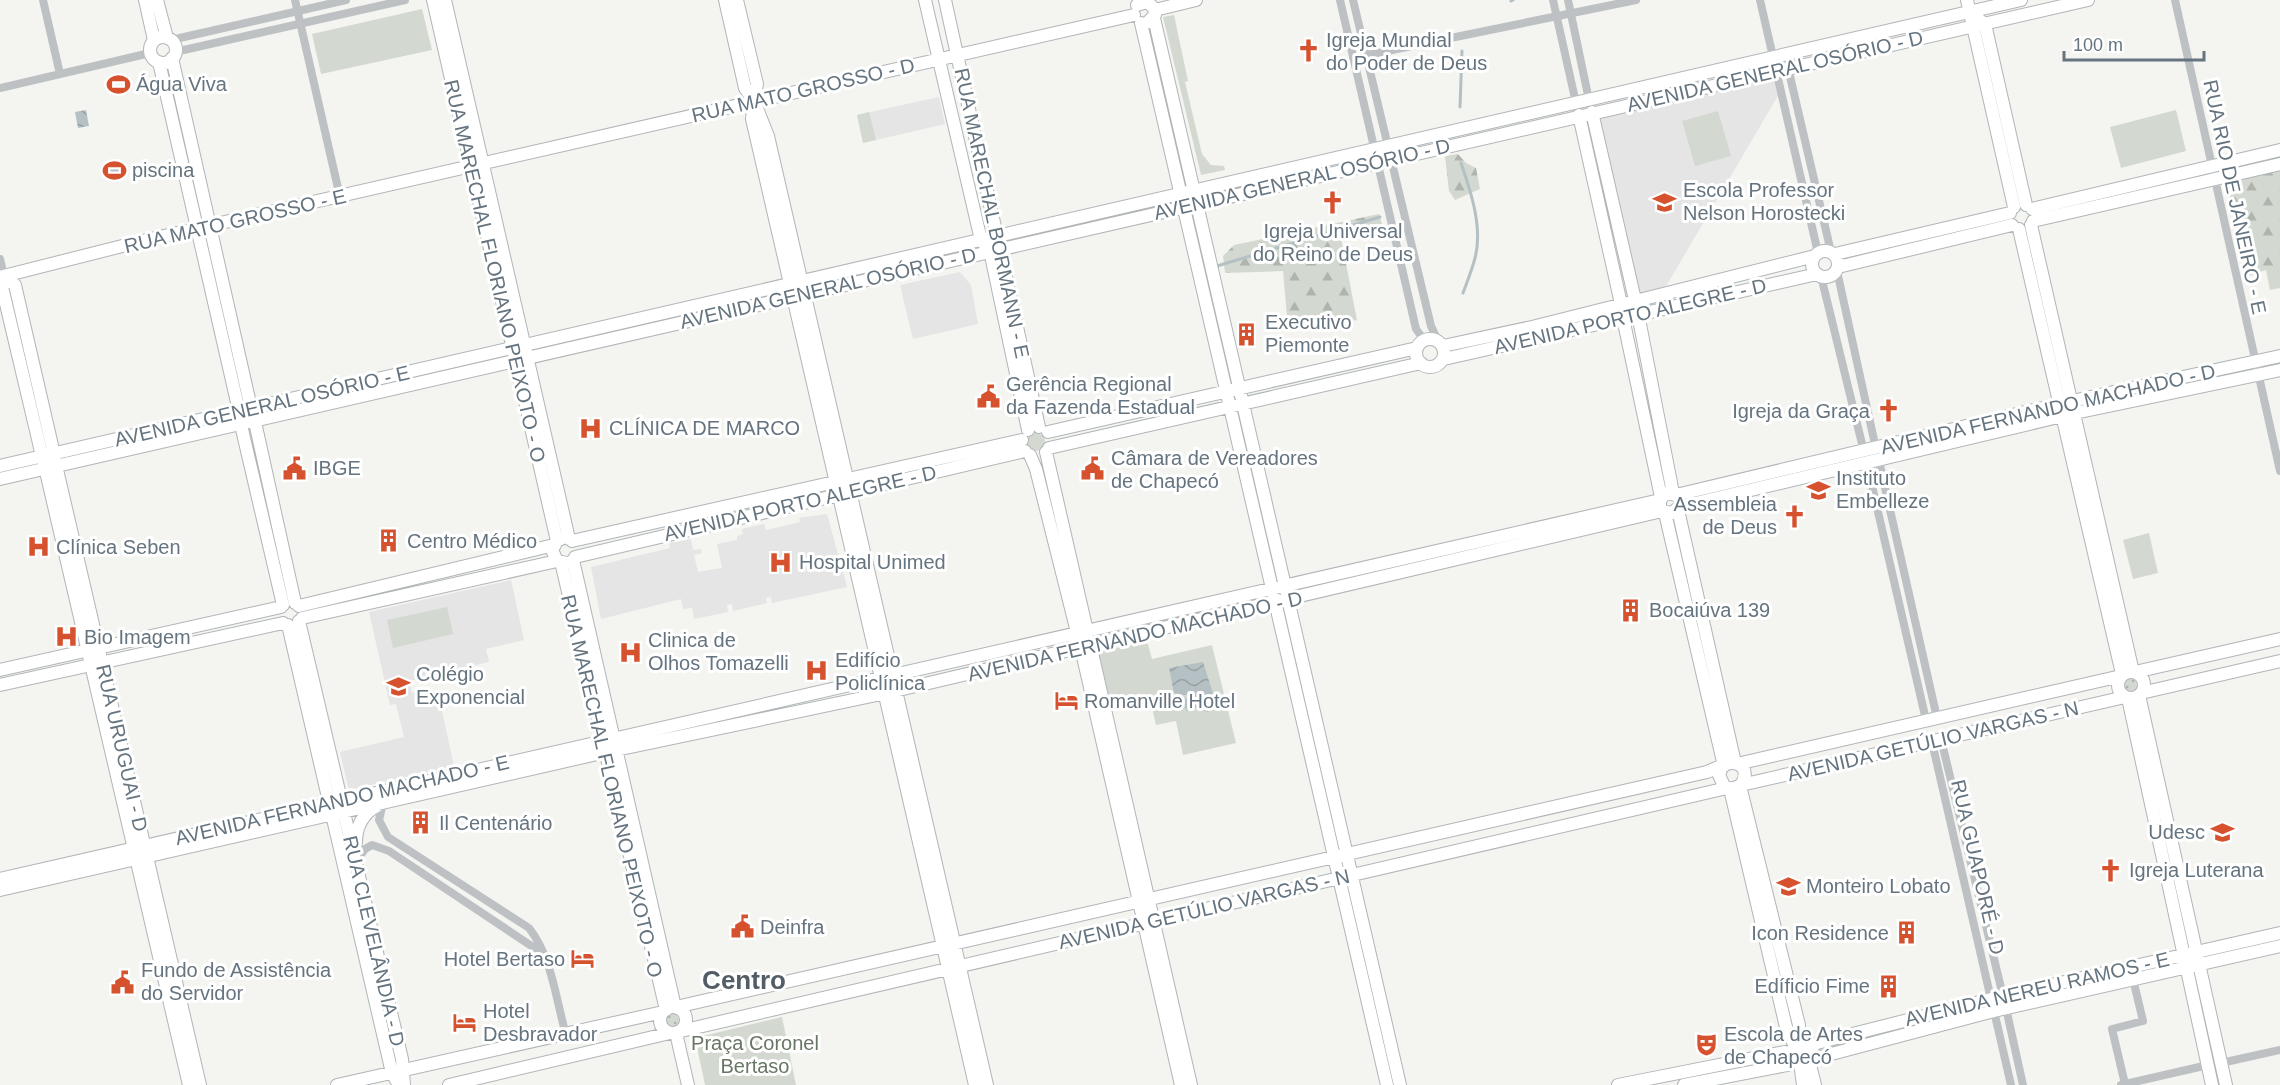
<svg xmlns="http://www.w3.org/2000/svg" width="2280" height="1085" font-family="Arial,sans-serif">
	<style>
		.built { fill: #e4e5e4 }
		.green { fill: #d3d9d0 }
		.forest { fill: url(#forest-firs) }
		.garden { fill: url(#garden-dots) }
		.water { fill: url(#water-waves) }
		.lines { fill: none; stroke-linecap: round; stroke-linejoin: round }
		.stream { stroke: #b4c0c3; stroke-width: 3 }
		.secondary-casing { stroke: #b0b5b8; stroke-width: 14 }
		.primary-casing { stroke: #b1b5b8; stroke-width: 14 }
		.street { stroke: #bdc1c4; stroke-width: 8 }
		.secondary { stroke: #fff; stroke-width: 12 }
		.primary { stroke: #fff; stroke-width: 12 }
		.labels { text-anchor: middle; dominant-baseline: central; stroke-width: 6; stroke-linejoin: round; paint-order: stroke }
		.poi-label { font-size: 20px; fill: #65747f; stroke: #fff; text-anchor: start }
		.street-label { font-size: 20px; fill: #65747f; stroke: #fff }
		.park-label { font-size: 20px; fill: #687763; stroke: #fff }
		.district-label { font-size: 26px; font-weight: bold; fill: #525d65; stroke: #fff }
	</style>
	<defs>
		<pattern id="forest-firs" width="22" height="20" patternUnits="userSpaceOnUse" patternTransform="scale(1.5)"><rect width="22" height="20" fill="#d3d9d0"/><path d="M5 1l3.5 6h-7zM16 11l3.5 6h-7z" fill="#afb5ae"/></pattern>
		<pattern id="garden-dots" width="8" height="8" patternUnits="userSpaceOnUse" patternTransform="scale(1.5)"><rect width="8" height="8" fill="#d3d9d0"/><path d="M2 2h.1M6 6h.1" fill="none" stroke="#afb5ae" stroke-width="1.8" stroke-linecap="round"/></pattern>
		<pattern id="water-waves" width="16" height="10" patternUnits="userSpaceOnUse" patternTransform="scale(1.5)"><rect width="16" height="10" fill="#b4c0c3"/><path d="M0 5q4-4 8 0t8 0" fill="none" stroke="#96a1a4"/></pattern>
	</defs>
	<rect width="100%" height="100%" fill="#f4f4f0"/>
	<path class="built" d="M1773,74L1779,94L1665,288L1636,294L1595,115Z
		M939,97L945,124L863,143L857,115Z
		M960,272L971,285L978,324L913,339L900,285Z
		M827,514L847,587L772,603L771,597L766,598L767,603L733,611L732,604L727,605L728,612L694,619L692,608L683,609L681,599L601,619L591,567L670,548L669,543L691,539L693,550L701,549L702,553L694,555L698,572L722,568L717,544L737,540V536L743,534L742,529L764,524L766,530L800,522L799,518Z
		M511,580L524,640L486,649L489,662L409,681L412,693L419,691L420,697L438,693L454,766L349,790L340,752L404,737L396,704L390,705L369,612Z"/>
	<path class="green" d="M422,9L432,50L321,74L312,34Z
		M1174,15L1188,81L1185,82L1202,154L1211,165L1224,166L1225,170L1201,175L1163,17Z
		M2176,110L2186,151L2121,168L2110,127Z
		M1718,111L1731,156L1695,166L1682,121Z
		M869,112L876,140L863,143L857,115Z
		M1027 442a9 9 0 1 1 18 0a9 9 0 1 1-18 0Z
		M2149,533L2158,573L2133,579L2123,540Z
		M447,607L453,634L393,648L387,620Z
		M1147,641L1152,659L1212,645L1236,743L1183,755L1176,721L1156,725L1150,699L1110,707L1098,652Z
		M782,1017L796,1085H705L695,1038Z"/>
	<path class="forest" d="M1458,154L1466,163L1476,168L1480,189L1455,200L1449,191L1445,156Z
		M2280,168V288L2270,290L2266,270L2247,276L2226,180Z
		M1379,214L1382,224L1341,238L1357,320L1305,330L1287,317L1283,271L1225,273L1223,256L1234,245Z"/>
	<path class="garden" d="M2121 686a8 8 0 1 1 16 0a8 8 0 1 1-16 0Z
		M663 1021a8 8 0 1 1 16 0a8 8 0 1 1-16 0Z"/>
	<path class="water" d="M86,110L89,126L78,128L75,112Z
		M118,161L121,176L111,179L108,163Z
		M1203,662L1216,703L1208,712L1195,708L1187,711L1181,702L1185,698L1191,702L1193,696L1174,693L1169,668Z"/>
	<g class="lines">
		<path class="stream" d="M1511,1L1513,0
			M1460,107L1462,51
			M1461,163C1471,192 1483,228 1475,258C1472,270 1467,282 1463,293
			M1217,266L1380,217"/>
		<defs>
			<path id="secondary" d="M145,0L154,40
				M157,0L167,38
				M433,0L557,541
				M445,0L569,539
				M725,0L745,88L754,101L752,119L975,1085
				M737,0L757,84L754,101L768,136L987,1085
				M925,0L981,240L990,251L1028,430
				M945,0L1039,427
				M1967,0L2014,207
				M1137,5L1147,2L1154,8L1155,15L1148,22
				M1155,10L1196,0
				M1154,18L1400,1085
				M1977,18L1985,24L2026,205
				M1141,23L1387,1085
				M150 50a13 13 0 1 1 26 0a13 13 0 1 1-26 0Z
				M172,58L251,408
				M159,62L239,411
				M1592,112L1635,300
				M1579,115L1621,304
				M2032,209L2280,150
				M2033,221L2280,164
				M2031,225L2133,672
				M2019,229L2122,674
				M1812 264a13 13 0 1 1 26 0a13 13 0 1 1-26 0Z
				M1835,254L2010,213
				M1838,267L2012,225
				M4,276L15,285L54,454
				M4,276L2,287L42,456
				M0,277L142,241L1134,15
				M1638,314L1673,493
				M1623,318L1661,497
				M1416 353a14 14 0 1 1 28 0a14 14 0 1 1-28 0Z
				M1443,346L1532,327L1815,256
				M1444,359L1817,274
				M255,422L295,603
				M241,425L283,605
				M1048,432L1417,348
				M1049,448L1421,363
				M1046,452L1191,1085
				M1030,455L1036,469L1081,648L1181,1085
				M1660,507V500L1666,493L1676,495L2072,401L2280,356
				M1678,510L1735,763
				M1662,511L1672,513L1679,507L2075,413L2280,370
				M1665,513L1724,766
				M572,541L1022,440
				M575,557L1025,451
				M573,560L675,1007
				M557,561L552,550L557,541L563,538
				M561,562L666,1010
				M299,606L554,545
				M302,618L557,561L567,563
				M299,621L402,1059L404,1085
				M288,625L392,1073L399,1085
				M0,670L281,607
				M2118 685a13 13 0 1 1 26 0a13 13 0 1 1-26 0Z
				M2135,672L2280,639
				M0,685L283,623
				M2141,693L2280,661
				M2139,695L2226,1085
				M2128,698L2212,1085
				M1737,764L2121,676
				M1741,785L2125,697
				M1740,786L1799,1025V1055L1803,1085
				M1730,789L1786,1027L1799,1055L1811,1069L1815,1085
				M356,843C356,827 362,814 377,806
				M0,879L1660,500
				M0,890L597,754L886,693L1662,511
				M660 1020a13 13 0 1 1 26 0a13 13 0 1 1-26 0Z
				M676,1007L1707,772C1718,768 1737,755 1744,770C1746,776 1744,780 1741,785L1732,789L1724,786L1719,775L1722,767
				M681,1031L1727,788
				M676,1033L688,1085
				M337,1085L663,1012
				M449,1085L670,1033
				M1618,1085L1785,1052L1799,1055L1817,1043L2003,996L2280,933
				M1684,1085L1787,1065L1799,1055L1820,1057L1994,1011L2280,946"/>
			<path id="primary" d="M55,461L200,1085
				M44,463L189,1085
				M0,466L2021,0
				M0,479L2088,0"/>
		</defs>
		<use href="#secondary" class="secondary-casing"/>
		<use href="#primary" class="primary-casing"/>
		<path class="street" d="M43,0L60,74
			M295,0L340,197
			M1340,0L1416,329L1424,340
			M1353,0L1431,326L1438,341
			M1553,0L1576,103
			M1568,0L1589,100
			M1760,0L1818,253
			M2175,0L2280,471
			M171,40L346,0
			M175,52L405,0
			M1785,55L1831,252
			M1353,58L1636,0
			M0,88L150,53
			M0,259L4,276
			M1837,271L1876,449
			M1821,276L1864,452
			M1879,461L1937,718
			M1867,464L1926,720
			M1941,739L2003,996
			M1932,742L1991,999
			M383,803L379,820L388,837L529,928C552,957 556,1000 566,1035
			M356,862L365,849L372,845L389,851L545,955
			M2006,1008L2023,1085
			M1994,1011L2011,1085
			M2221,1063L2280,1050
			M2125,1084L2112,1029L2143,1021L2133,979
			M2121,1085L2208,1065"/>
		<use href="#secondary" class="secondary"/>
		<use href="#primary" class="primary"/>
	</g>
	<defs>
		<symbol id="church-bare" viewBox="-9 -9 18 18"><path d="M-1.2-6h2.4v3.5h3.3v2.4h-3.3V6h-2.4V-.1h-3.3v-2.4h3.3Z" fill="#d6522e" stroke="#fff" stroke-width="2.5" paint-order="stroke"/></symbol>
		<symbol id="stadium-bare" viewBox="-9 -9 18 18"><path d="M0-5a6.5 5 0 1 0 0 10a6.5 5 0 1 0 0-10ZM-3.5-1.8h7v3.6h-7Z" fill="#d6522e" stroke="#fff" stroke-width="2.5" paint-order="stroke"/></symbol>
		<symbol id="school-bare" viewBox="-9 -9 18 18"><path d="M0-5L7-2L0 1L-7-2ZM-4 1L0 2.5L4 1V4Q0 6-4 4Z" fill="#d6522e" stroke="#fff" stroke-width="2.5" paint-order="stroke"/></symbol>
		<symbol id="building-bare" viewBox="-9 -9 18 18"><path d="M-4-6H4V6H1V3H-1V6H-4ZM-2.5-4.3h1.7v1.8h-1.7ZM.8-4.3h1.7v1.8H.8ZM-2.5-1h1.7V.8h-1.7ZM.8-1h1.7V.8H.8Z" fill="#d6522e" stroke="#fff" stroke-width="2.5" paint-order="stroke"/></symbol>
		<symbol id="civic-bare" viewBox="-9 -9 18 18"><path d="M-.6-6.5H3V-4.5H.6V-3L4-1V1h2V6H-6V1h2V-1L-.6-3ZM-1.2 2.5V6h2.4V2.5Z" fill="#d6522e" stroke="#fff" stroke-width="2.5" paint-order="stroke"/></symbol>
		<symbol id="hospital-bare" viewBox="-9 -9 18 18"><path d="M-5-5h3v3.5h4V-5h3V5h-3V1.5h-4V5h-3Z" fill="#d6522e" stroke="#fff" stroke-width="2.5" paint-order="stroke"/></symbol>
		<symbol id="university-bare" viewBox="-9 -9 18 18"><path d="M0-5L7-2L0 1L-7-2ZM-4 1L0 2.5L4 1V4Q0 6-4 4Z" fill="#d6522e" stroke="#fff" stroke-width="2.5" paint-order="stroke"/></symbol>
		<symbol id="hotel-bare" viewBox="-9 -9 18 18"><path d="M-6-4.5h1.5V1H6V5H4.5V3h-9V5H-6ZM-4 0a1.8 1.8 0 1 1 3.6 0ZM.5 0V-2.5h3Q6-2.5 6 0Z" fill="#d6522e" stroke="#fff" stroke-width="2.5" paint-order="stroke"/></symbol>
		<symbol id="theatre-bare" viewBox="-9 -9 18 18"><path d="M-5-5.5Q0-4 5-5.5V0Q5 5 0 6Q-5 5-5 0ZM-3.3-2.5H-1v1.5H-3.3ZM1-2.5H3.3v1.5H1ZM-2.8 1Q0 5.5 2.8 1Z" fill="#d6522e" stroke="#fff" stroke-width="2.5" paint-order="stroke"/></symbol>
	</defs>
	<g fill-rule="evenodd">
		<use href="#church-bare" x="1292" y="34" width="33" height="33"/>
		<use href="#stadium-bare" x="102" y="68" width="33" height="33"/>
		<use href="#stadium-bare" x="98" y="154" width="33" height="33"/>
		<use href="#school-bare" x="1648" y="186" width="33" height="33"/>
		<use href="#church-bare" x="1316" y="186" width="33" height="33"/>
		<use href="#building-bare" x="1230" y="318" width="33" height="33"/>
		<use href="#civic-bare" x="972" y="380" width="33" height="33"/>
		<use href="#church-bare" x="1872" y="394" width="33" height="33"/>
		<use href="#hospital-bare" x="574" y="412" width="33" height="33"/>
		<use href="#civic-bare" x="278" y="452" width="33" height="33"/>
		<use href="#civic-bare" x="1076" y="452" width="33" height="33"/>
		<use href="#university-bare" x="1802" y="474" width="33" height="33"/>
		<use href="#church-bare" x="1778" y="500" width="33" height="33"/>
		<use href="#building-bare" x="372" y="524" width="33" height="33"/>
		<use href="#hospital-bare" x="22" y="530" width="33" height="33"/>
		<use href="#hospital-bare" x="764" y="546" width="33" height="33"/>
		<use href="#building-bare" x="1614" y="594" width="33" height="33"/>
		<use href="#hospital-bare" x="50" y="620" width="33" height="33"/>
		<use href="#hospital-bare" x="614" y="636" width="33" height="33"/>
		<use href="#hospital-bare" x="800" y="654" width="33" height="33"/>
		<use href="#school-bare" x="382" y="670" width="33" height="33"/>
		<use href="#hotel-bare" x="1050" y="684" width="33" height="33"/>
		<use href="#building-bare" x="404" y="806" width="33" height="33"/>
		<use href="#university-bare" x="2206" y="816" width="33" height="33"/>
		<use href="#church-bare" x="2094" y="854" width="33" height="33"/>
		<use href="#school-bare" x="1772" y="870" width="33" height="33"/>
		<use href="#civic-bare" x="726" y="910" width="33" height="33"/>
		<use href="#building-bare" x="1890" y="916" width="33" height="33"/>
		<use href="#hotel-bare" x="566" y="942" width="33" height="33"/>
		<use href="#civic-bare" x="106" y="966" width="33" height="33"/>
		<use href="#building-bare" x="1872" y="970" width="33" height="33"/>
		<use href="#hotel-bare" x="448" y="1006" width="33" height="33"/>
		<use href="#theatre-bare" x="1690" y="1028" width="33" height="33"/>
	</g>
	<g class="labels">
		<g class="poi-label">
			<text x="1326" y="40">Igreja Mundial<tspan x="1326" dy="23">do Poder de Deus</tspan></text>
			<text x="136" y="84">Água Viva</text>
			<text x="132" y="170">piscina</text>
			<text x="1683" y="190">Escola Professor<tspan x="1683" dy="23">Nelson Horostecki</tspan></text>
			<text x="1333" y="231" text-anchor="middle">Igreja Universal<tspan x="1333" dy="23">do Reino de Deus</tspan></text>
			<text x="1265" y="322">Executivo<tspan x="1265" dy="23">Piemonte</tspan></text>
			<text x="1006" y="384">Gerência Regional<tspan x="1006" dy="23">da Fazenda Estadual</tspan></text>
			<text x="1870" y="411" text-anchor="end">Igreja da Graça</text>
			<text x="609" y="428">CLÍNICA DE MARCO</text>
			<text x="1111" y="458">Câmara de Vereadores<tspan x="1111" dy="23">de Chapecó</tspan></text>
			<text x="313" y="468">IBGE</text>
			<text x="1836" y="478">Instituto<tspan x="1836" dy="23">Embelleze</tspan></text>
			<text x="1777" y="504" text-anchor="end">Assembleia<tspan x="1777" dy="23">de Deus</tspan></text>
			<text x="407" y="541">Centro Médico</text>
			<text x="56" y="547">Clínica Seben</text>
			<text x="799" y="562">Hospital Unimed</text>
			<text x="1649" y="610">Bocaiúva 139</text>
			<text x="84" y="637">Bio Imagem</text>
			<text x="648" y="640">Clinica de<tspan x="648" dy="23">Olhos Tomazelli</tspan></text>
			<text x="835" y="660">Edifício<tspan x="835" dy="23">Policlínica</tspan></text>
			<text x="416" y="674">Colégio<tspan x="416" dy="23">Exponencial</tspan></text>
			<text x="1084" y="701">Romanville Hotel</text>
			<text x="439" y="823">Il Centenário</text>
			<text x="2205" y="832" text-anchor="end">Udesc</text>
			<text x="2129" y="870">Igreja Luterana</text>
			<text x="1806" y="886">Monteiro Lobato</text>
			<text x="760" y="927">Deinfra</text>
			<text x="1889" y="933" text-anchor="end">Icon Residence</text>
			<text x="565" y="959" text-anchor="end">Hotel Bertaso</text>
			<text x="141" y="970">Fundo de Assistência<tspan x="141" dy="23">do Servidor</tspan></text>
			<text x="1870" y="986" text-anchor="end">Edíficio Fime</text>
			<text x="483" y="1011">Hotel<tspan x="483" dy="23">Desbravador</tspan></text>
			<text x="1724" y="1034">Escola de Artes<tspan x="1724" dy="23">de Chapecó</tspan></text>
		</g>
		<g class="street-label">
			<text transform="translate(1775 71) rotate(-13)">AVENIDA GENERAL OSÓRIO - D</text>
			<text transform="translate(803 90) rotate(-13)">RUA MATO GROSSO - D</text>
			<text transform="translate(1302 179) rotate(-13)">AVENIDA GENERAL OSÓRIO - D</text>
			<text transform="translate(2235 197) rotate(78)">RUA RIO DE JANEIRO - E</text>
			<text transform="translate(992 213) rotate(78)">RUA MARECHAL BORMANN - E</text>
			<text transform="translate(235 221) rotate(-13)">RUA MATO GROSSO - E</text>
			<text transform="translate(495 271) rotate(77)">RUA MARECHAL FLORIANO PEIXOTO - O</text>
			<text transform="translate(828 288) rotate(-13)">AVENIDA GENERAL OSÓRIO - D</text>
			<text transform="translate(1630 316) rotate(-13)">AVENIDA PORTO ALEGRE - D</text>
			<text transform="translate(262 406) rotate(-13)">AVENIDA GENERAL OSÓRIO - E</text>
			<text transform="translate(2048 409) rotate(-13)">AVENIDA FERNANDO MACHADO - D</text>
			<text transform="translate(800 503) rotate(-13)">AVENIDA PORTO ALEGRE - D</text>
			<text transform="translate(1135 636) rotate(-13)">AVENIDA FERNANDO MACHADO - D</text>
			<text transform="translate(1933 741) rotate(-13)">AVENIDA GETÚLIO VARGAS - N</text>
			<text transform="translate(122 748) rotate(77)">RUA URUGUAI - D</text>
			<text transform="translate(612 786) rotate(77)">RUA MARECHAL FLORIANO PEIXOTO - O</text>
			<text transform="translate(342 800) rotate(-13)">AVENIDA FERNANDO MACHADO - E</text>
			<text transform="translate(1978 867) rotate(77)">RUA GUAPORÉ - D</text>
			<text transform="translate(1204 909) rotate(-13)">AVENIDA GETÚLIO VARGAS - N</text>
			<text transform="translate(374 941) rotate(77)">RUA CLEVELÂNDIA - D</text>
			<text transform="translate(2037 989) rotate(-13)">AVENIDA NEREU RAMOS - E</text>
		</g>
		<g class="park-label">
			<text x="755" y="1043">Praça Coronel<tspan x="755" dy="23">Bertaso</tspan></text>
		</g>
		<g class="district-label">
			<text x="744" y="980">Centro</text>
		</g>
	</g>
	<path d="M2064 51v9h140v-9" fill="none" stroke="#65747f" stroke-width="3"/>
	<text x="2073" y="51" font-size="18" fill="#65747f" stroke="#ffffff" stroke-width="4.5" paint-order="stroke">100 m</text>
</svg>
